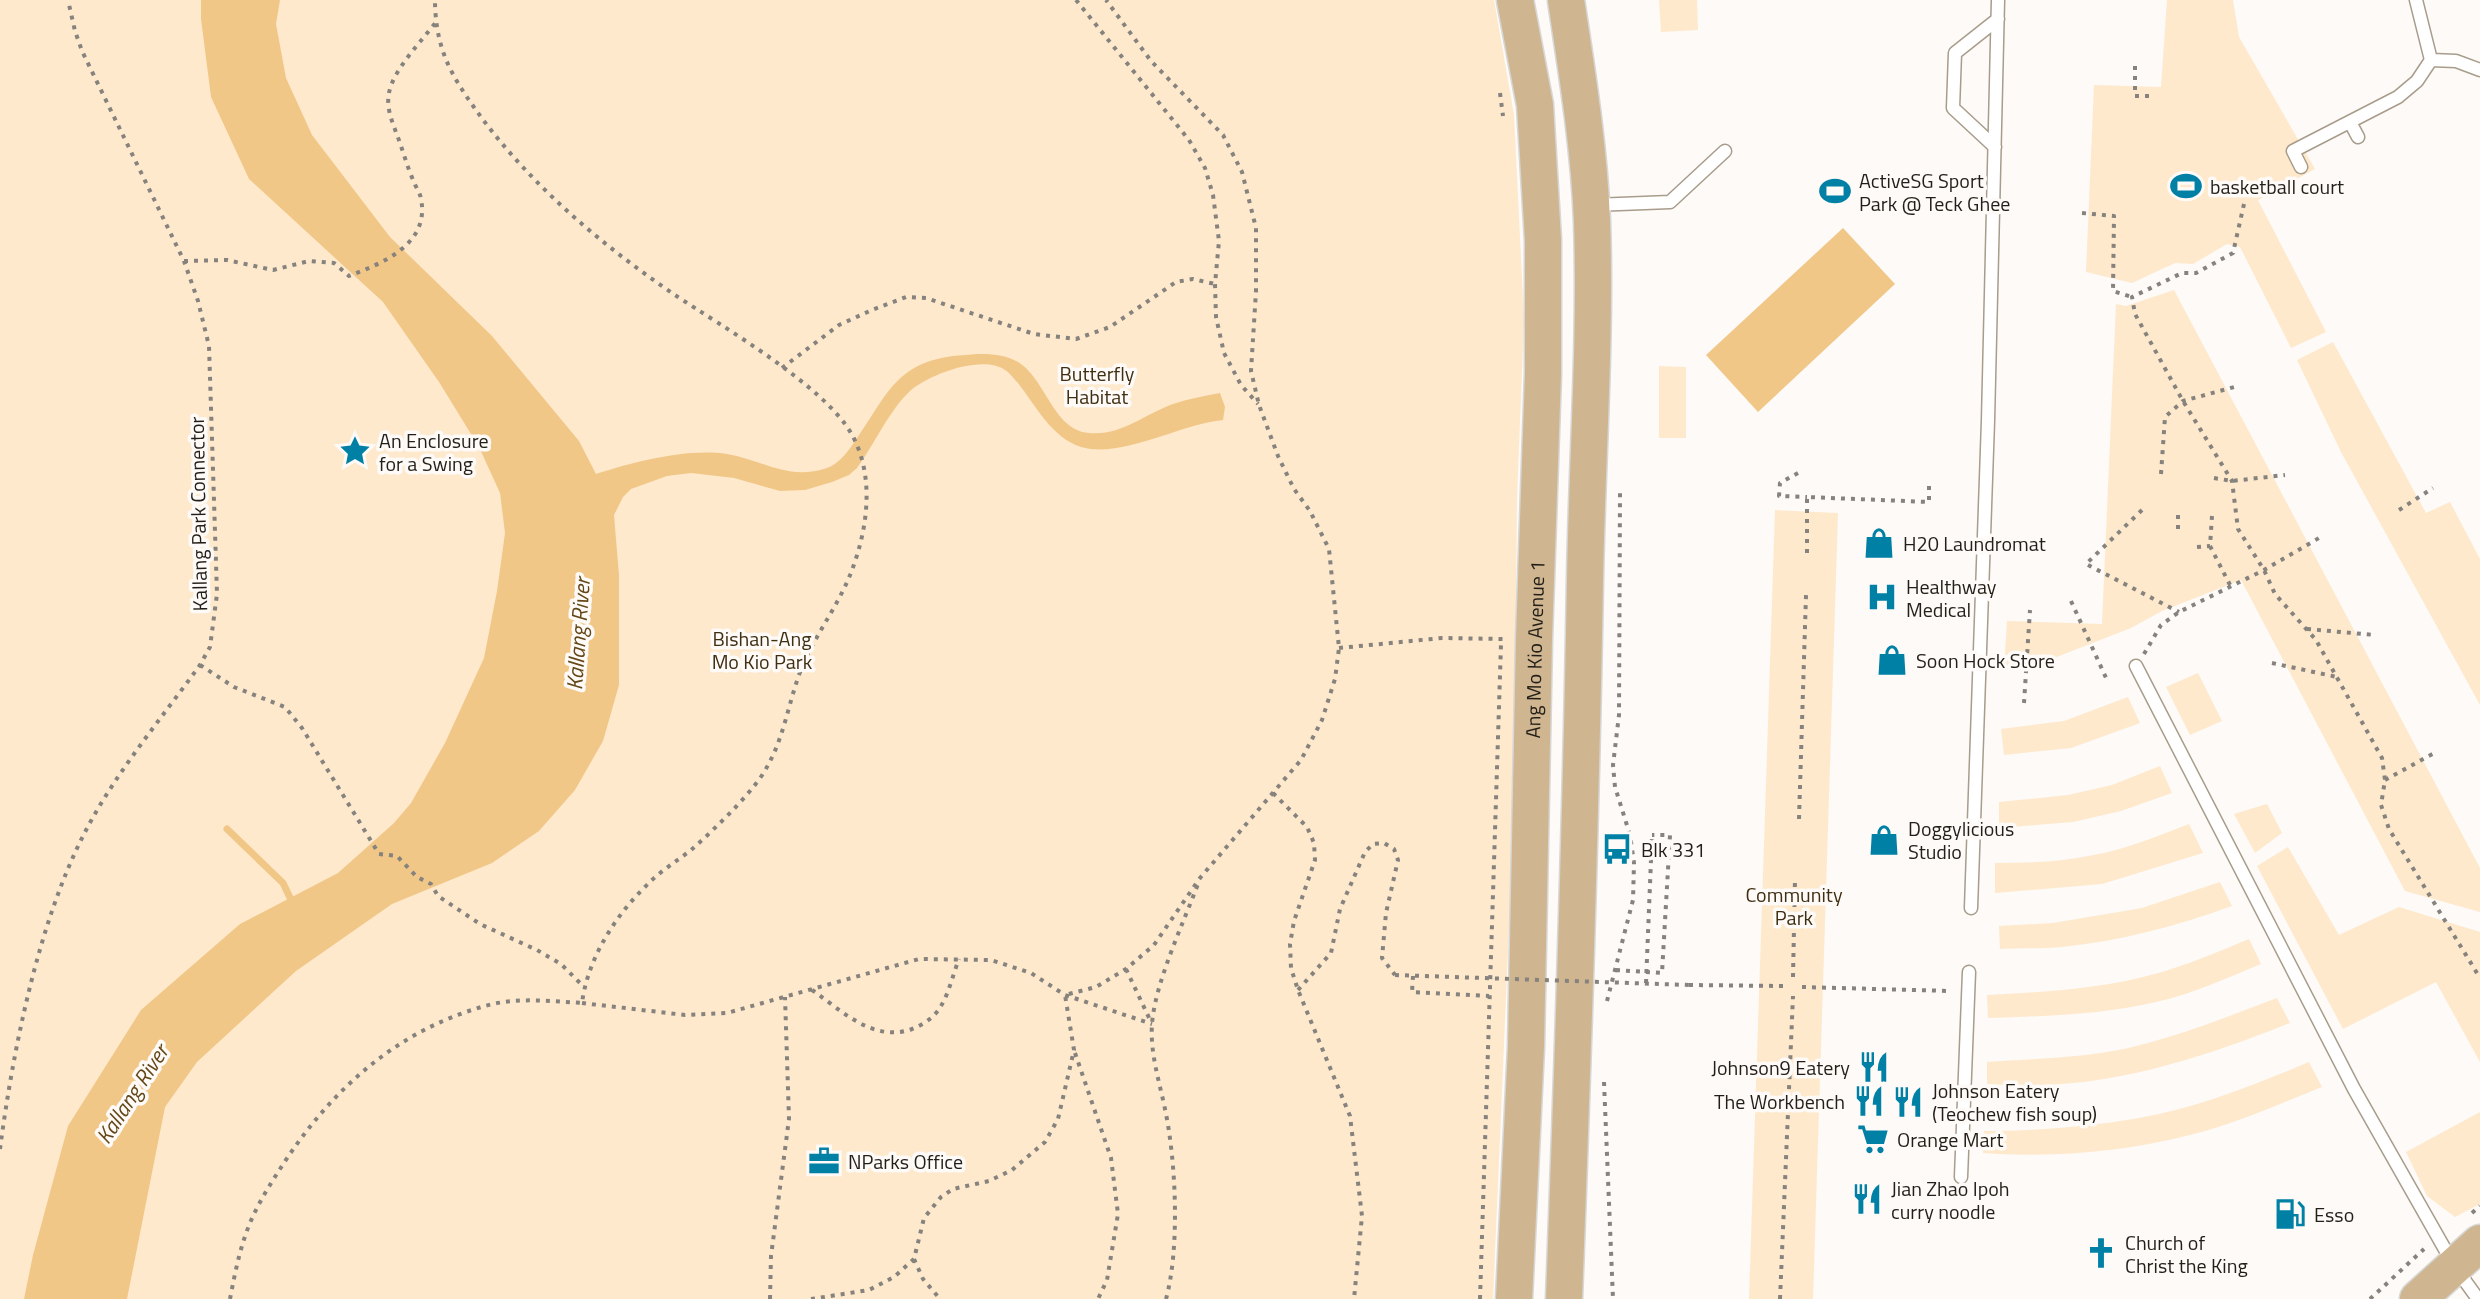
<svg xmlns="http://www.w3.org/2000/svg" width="2480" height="1299" font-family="'Titillium Web',sans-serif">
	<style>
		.green { fill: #fee9cc }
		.water { fill: #f1c788 }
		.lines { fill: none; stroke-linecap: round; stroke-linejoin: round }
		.stream { stroke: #f1c788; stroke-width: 7 }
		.service-casing { stroke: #a89c8b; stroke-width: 15 }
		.primary-casing { stroke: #d7d7d5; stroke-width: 39 }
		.path { stroke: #86827d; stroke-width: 4; stroke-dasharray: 4 6; stroke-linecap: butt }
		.service { stroke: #fff; stroke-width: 12 }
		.primary { stroke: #cfb691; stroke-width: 36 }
		.path-bridge { stroke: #86827d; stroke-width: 4; stroke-dasharray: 4 6; stroke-linecap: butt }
		.labels { text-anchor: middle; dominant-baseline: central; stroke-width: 7; stroke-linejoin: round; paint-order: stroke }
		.poi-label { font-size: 20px; fill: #231f18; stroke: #fdfaf7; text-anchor: start }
		.park-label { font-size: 20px; fill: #402e12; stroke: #fdfaf7 }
		.street-label { font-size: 20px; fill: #231f18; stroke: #fdfaf7 }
		.water-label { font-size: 22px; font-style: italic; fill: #634616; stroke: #fdfaf7 }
	</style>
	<rect width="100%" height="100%" fill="#fdfaf7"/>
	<path class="green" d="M0,0H1494L1514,115L1524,320L1517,498L1514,812L1493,1299H0Z
		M1659,0H1697L1698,30L1661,32Z
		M2167,0H2233L2239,37L2315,169L2258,200L2326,332L2291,348L2240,247L2227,244L2193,264L2175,263L2132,283L2086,272L2094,85L2161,87Z
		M2174,290L2480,868V912L2405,891L2241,580L2162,611L2131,628L2054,658L2004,669L2007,621L2102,624L2116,304L2126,306Z
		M2333,342L2426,513L2450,502L2480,559V705L2341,452L2297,360Z
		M1659,366L1686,367V438H1659Z
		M1775,510L1838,513L1813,1299H1749Z
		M2198,673L2222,721L2190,735L2166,687Z
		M2128,697L2140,723L2071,748L2004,755L2001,729L2064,721Z
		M2160,766L2172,793L2121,811L2073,822L1999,828V802L2068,795L2112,785Z
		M2267,804L2282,833L2255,853L2234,814Z
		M2189,824L2203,853L2102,884L1995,893V863C2028,863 2061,862 2094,855C2127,849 2158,836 2189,824Z
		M2288,847L2339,935L2399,907L2480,932V1062L2436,982L2343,1029L2257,866Z
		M2220,882L2232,906C2177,926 2120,941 2062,947C2042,949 2021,948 2000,949L1999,926L2053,923L2142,908Z
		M2249,939L2261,964C2227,978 2192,994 2156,1002C2101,1015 2044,1016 1988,1018L1987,995C2044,992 2100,989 2155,974C2187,965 2218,952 2249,939Z
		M2277,998L2290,1023C2212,1054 2127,1083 2042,1085C2024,1086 2005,1085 1987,1084V1062C2033,1059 2079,1058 2124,1049C2177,1037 2227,1017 2277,998Z
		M2309,1062L2322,1087C2279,1104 2235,1124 2190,1135C2124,1152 2051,1158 1983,1153L1984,1131C2036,1131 2088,1127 2139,1118C2197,1108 2255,1085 2309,1062Z
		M2480,1112V1204L2455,1217L2427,1196L2406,1152Z"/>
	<path class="water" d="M201,0H280L276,24L286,78L312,135L390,237L492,336L579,441L596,474C634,462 686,448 727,454C763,460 787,481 827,468C838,464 846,454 853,444C888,395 895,359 965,355C982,353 1003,353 1018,362C1046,379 1053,430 1089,433C1121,436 1143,415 1173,404C1188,399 1204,396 1220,393L1225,407L1223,420C1180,424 1122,459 1081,447C1052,438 1036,406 1018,383C1014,379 1010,373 1005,370C982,354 927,375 909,392C889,411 874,445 857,468L849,475L832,482L805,490L780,491L734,478L691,473L667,476L631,489L623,497L614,515L619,575V685L603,741L575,790L539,831L492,863L392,904L296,971L197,1062L165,1107L127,1299H24L33,1255L68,1126L141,1010L240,924L338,873L394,823L411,803L445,743L484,658L497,591L505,533L500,493L479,447L439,382L383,302L249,179L211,97L201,19Z
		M1843,228L1895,284L1758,412L1706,355Z"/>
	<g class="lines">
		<path class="stream" d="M227,829L283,883L293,904"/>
		<defs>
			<path id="service" d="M2431,60L2456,61L2480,70
				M2350,122L2358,137
				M1995,147L1953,108L1955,53L1998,19
				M2301,167L2293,151L2398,97L2417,81L2431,60L2416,0
				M1594,205L1670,202L1725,151
				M2136,666L2354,1089L2455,1267L2478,1299
				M1971,908L1988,421L1998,0
				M1961,1177L1969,972"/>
			<g id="primary">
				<path id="s1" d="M1514,1299L1526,1047L1534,639L1543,374V240L1535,105L1515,0"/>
				<path d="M1564,1299C1573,1059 1581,820 1585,580C1587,460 1596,340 1592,221C1589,146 1577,73 1566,0"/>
				<path d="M2418,1299L2480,1243"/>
			</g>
		</defs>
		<use href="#service" class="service-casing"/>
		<use href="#primary" class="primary-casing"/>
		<path class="path" d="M1076,0L1189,140L1205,168L1213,195L1219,241L1215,284L1216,317L1224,353L1241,385L1258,404
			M2135,66V96H2154
			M1500,93L1503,116
			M2244,204L2233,253L2196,273H2182L2132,297L2135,314L2183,401L2232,481L2238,529L2264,570L2275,594L2316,640L2382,758L2385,780L2381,805L2389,829L2480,978
			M2082,213L2114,216L2113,291L2132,297
			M184,261L227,260L273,270L309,261L334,263L349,276C383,263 430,244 421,199C420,192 416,188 414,182C407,167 403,150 397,135C392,121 386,108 389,93C393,70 421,42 436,22
			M782,368L839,325L872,310L906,297L926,298L1034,334L1076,339L1110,327L1176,282L1193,279L1215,284
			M1798,473L1780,483L1779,496L1807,497
			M2161,474L2165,417L2183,401L2238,386
			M2214,478L2232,481L2285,475
			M2142,510L2086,564L2179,612
			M2399,510L2433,488
			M2212,516L2210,546L2230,585
			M2178,529V513
			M2197,547L2210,546
			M1807,553V497L1929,502V483
			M2071,601L2107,680
			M2307,629L2375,635
			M1339,648L1442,638L1504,639
			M2144,654L2161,625L2179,612L2264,570L2319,538
			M2272,663L2337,677
			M200,665L234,687L285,707L302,728L379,854L397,856L417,877L431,884L438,896L480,924L537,950L561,964L584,987
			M2024,703L2030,610
			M2385,780L2436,752
			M1273,793L1307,827L1314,843L1315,860L1294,921L1290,944L1291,968L1298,990L1350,1116L1362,1216L1354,1299
			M1799,819L1806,595
			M1126,969L1151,1022
			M1616,970L1662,973L1670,835H1652
			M1413,976L1412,992L1489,996
			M1793,977L1795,879
			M1689,985L1783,986
			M1802,987L1950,991
			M812,990C841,1010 873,1043 912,1029C923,1025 935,1017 941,1006C949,993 953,974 959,959
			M1298,990L1331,953L1340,909L1365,852L1373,844L1384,843L1394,849L1398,860L1386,913L1382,958L1395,975
			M1607,1001L1633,900L1634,863L1630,835L1615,787L1613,765L1619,715L1620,492
			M582,1003L685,1015L727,1013L919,959L991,960L1031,973L1065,995L1152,1024
			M1075,1053L1111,1158L1118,1214L1107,1280L1098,1299
			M1604,1082L1613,1299
			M0,1149C13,1050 38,925 83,836C113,776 161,719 200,665L210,647L217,594L209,346L198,301L184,261L82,51L75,31L68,0
			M2472,1213L2480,1206
			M914,1259L923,1279L940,1299
			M230,1299C235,1273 240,1247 250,1223C258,1204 269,1186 280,1169C329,1092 395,1031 485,1006C516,997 550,1001 582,1003C588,957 617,913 650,882C662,870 677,861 691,850C705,838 719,824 733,810C745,797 760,781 768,765C787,731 790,690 807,656C821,627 841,600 852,570C868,527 875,475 851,433C823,385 723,327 675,295C603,246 533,187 481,117C468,99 453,78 445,57C438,39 435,19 435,0
			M770,1299L771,1256L789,1119L785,997
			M811,1299L869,1290L894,1277L914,1259L924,1218L941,1197L953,1189L989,1181L1012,1170L1045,1142L1058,1119L1074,1050L1065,995L1096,987L1126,969L1154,945L1200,878L1301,760L1322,720L1335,679L1339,648L1329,549L1310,511L1294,489L1278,456L1259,405L1251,371L1256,291V228L1242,172L1223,135L1151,61L1106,0
			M1166,1299C1180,1248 1176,1161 1165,1109C1159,1080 1150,1053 1152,1024C1155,983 1183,924 1198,884
			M1480,1299L1501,644
			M1780,1299L1793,996
			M2370,1299L2424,1249"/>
		<use href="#service" class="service"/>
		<use href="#primary" class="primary"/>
		<path class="path-bridge" d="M1395,975L1689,985
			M1646,983L1652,835"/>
	</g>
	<defs>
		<symbol id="stadium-bare" viewBox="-9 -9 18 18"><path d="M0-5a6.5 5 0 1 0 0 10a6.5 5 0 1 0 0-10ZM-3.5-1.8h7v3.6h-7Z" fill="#0080a5" stroke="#fdfaf7" stroke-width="2.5" paint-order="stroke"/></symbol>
		<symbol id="sight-bare" viewBox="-9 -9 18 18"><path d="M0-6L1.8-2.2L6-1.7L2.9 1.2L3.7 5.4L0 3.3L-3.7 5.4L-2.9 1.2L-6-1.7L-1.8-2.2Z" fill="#0080a5" stroke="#fdfaf7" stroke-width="2.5" paint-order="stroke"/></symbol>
		<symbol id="shop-bare" viewBox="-9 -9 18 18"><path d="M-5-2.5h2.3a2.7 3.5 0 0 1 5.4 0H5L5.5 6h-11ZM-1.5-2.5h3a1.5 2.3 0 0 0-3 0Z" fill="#0080a5" stroke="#fdfaf7" stroke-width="2.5" paint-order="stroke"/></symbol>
		<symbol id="hospital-bare" viewBox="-9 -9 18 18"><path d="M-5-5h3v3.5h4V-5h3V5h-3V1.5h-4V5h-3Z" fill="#0080a5" stroke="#fdfaf7" stroke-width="2.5" paint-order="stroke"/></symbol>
		<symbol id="bus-bare" viewBox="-9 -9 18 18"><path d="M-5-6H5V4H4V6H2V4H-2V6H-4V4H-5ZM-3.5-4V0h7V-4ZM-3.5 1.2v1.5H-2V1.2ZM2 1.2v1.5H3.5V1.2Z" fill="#0080a5" stroke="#fdfaf7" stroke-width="2.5" paint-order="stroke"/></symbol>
		<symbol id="restaurant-bare" viewBox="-9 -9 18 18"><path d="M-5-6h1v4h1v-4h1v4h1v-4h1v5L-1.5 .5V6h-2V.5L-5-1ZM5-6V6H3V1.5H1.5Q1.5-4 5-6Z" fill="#0080a5" stroke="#fdfaf7" stroke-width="2.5" paint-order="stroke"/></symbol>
		<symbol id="supermarket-bare" viewBox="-9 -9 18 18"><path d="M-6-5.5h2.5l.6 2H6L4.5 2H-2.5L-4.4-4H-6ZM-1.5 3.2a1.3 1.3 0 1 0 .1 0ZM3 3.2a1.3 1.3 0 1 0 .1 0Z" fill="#0080a5" stroke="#fdfaf7" stroke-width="2.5" paint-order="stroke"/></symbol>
		<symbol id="office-bare" viewBox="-9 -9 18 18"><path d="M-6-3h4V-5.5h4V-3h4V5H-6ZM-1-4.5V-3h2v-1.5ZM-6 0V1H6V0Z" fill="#0080a5" stroke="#fdfaf7" stroke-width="2.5" paint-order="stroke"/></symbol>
		<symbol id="fuel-bare" viewBox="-9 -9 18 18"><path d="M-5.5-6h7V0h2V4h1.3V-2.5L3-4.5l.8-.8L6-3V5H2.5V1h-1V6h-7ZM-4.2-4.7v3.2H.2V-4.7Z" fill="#0080a5" stroke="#fdfaf7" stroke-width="2.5" paint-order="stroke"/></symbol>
		<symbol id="church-bare" viewBox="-9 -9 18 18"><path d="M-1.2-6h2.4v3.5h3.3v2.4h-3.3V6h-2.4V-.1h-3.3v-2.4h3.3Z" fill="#0080a5" stroke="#fdfaf7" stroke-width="2.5" paint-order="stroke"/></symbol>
	</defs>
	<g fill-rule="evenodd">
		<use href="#stadium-bare" x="2164" y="164" width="44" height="44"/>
		<use href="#stadium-bare" x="1813" y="169" width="44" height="44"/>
		<use href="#sight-bare" x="333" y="429" width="44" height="44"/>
		<use href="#shop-bare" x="1857" y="521" width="44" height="44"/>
		<use href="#hospital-bare" x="1860" y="575" width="44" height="44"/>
		<use href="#shop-bare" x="1870" y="638" width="44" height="44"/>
		<use href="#shop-bare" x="1862" y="818" width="44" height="44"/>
		<use href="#bus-bare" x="1595" y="827" width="44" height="44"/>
		<use href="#restaurant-bare" x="1852" y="1045" width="44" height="44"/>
		<use href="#restaurant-bare" x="1847" y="1079" width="44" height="44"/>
		<use href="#restaurant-bare" x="1886" y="1080" width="44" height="44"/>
		<use href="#supermarket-bare" x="1851" y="1117" width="44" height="44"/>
		<use href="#office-bare" x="802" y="1139" width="44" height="44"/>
		<use href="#restaurant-bare" x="1845" y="1177" width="44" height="44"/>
		<use href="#fuel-bare" x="2268" y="1192" width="44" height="44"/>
		<use href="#church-bare" x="2079" y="1231" width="44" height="44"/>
	</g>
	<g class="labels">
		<g class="poi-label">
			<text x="1859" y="180">ActiveSG Sport<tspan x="1859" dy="23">Park @ Teck Ghee</tspan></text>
			<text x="2210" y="186">basketball court</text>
			<text x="379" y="440">An Enclosure<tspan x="379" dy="23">for a Swing</tspan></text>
			<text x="1903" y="543">H20 Laundromat</text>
			<text x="1906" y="586">Healthway<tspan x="1906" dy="23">Medical</tspan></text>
			<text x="1916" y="660">Soon Hock Store</text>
			<text x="1908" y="828">Doggylicious<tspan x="1908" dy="23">Studio</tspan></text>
			<text x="1641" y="849">Blk 331</text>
			<text x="1850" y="1067" text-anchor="end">Johnson9 Eatery</text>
			<text x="1932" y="1090">Johnson Eatery<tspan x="1932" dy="23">(Teochew fish soup)</tspan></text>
			<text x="1845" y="1101" text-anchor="end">The Workbench</text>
			<text x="1897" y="1139">Orange Mart</text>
			<text x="848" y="1161">NParks Office</text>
			<text x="1891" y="1188">Jian Zhao Ipoh<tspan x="1891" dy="23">curry noodle</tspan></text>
			<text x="2314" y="1214">Esso</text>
			<text x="2125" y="1242">Church of<tspan x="2125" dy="23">Christ the King</tspan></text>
		</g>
		<g class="park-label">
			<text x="1097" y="373">Butterfly<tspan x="1097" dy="23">Habitat</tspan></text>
			<text x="762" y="638">Bishan-Ang<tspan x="762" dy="23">Mo Kio Park</tspan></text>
			<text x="1794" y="894">Community<tspan x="1794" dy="23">Park</tspan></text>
		</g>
		<g class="street-label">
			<text transform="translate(198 514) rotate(-91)">Kallang Park Connector</text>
			<text stroke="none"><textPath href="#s1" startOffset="650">Ang Mo Kio Avenue 1</textPath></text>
		</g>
		<g class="water-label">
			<text transform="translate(578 634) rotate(-86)">Kallang River</text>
			<text transform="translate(132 1094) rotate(-57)">Kallang River</text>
		</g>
	</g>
</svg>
